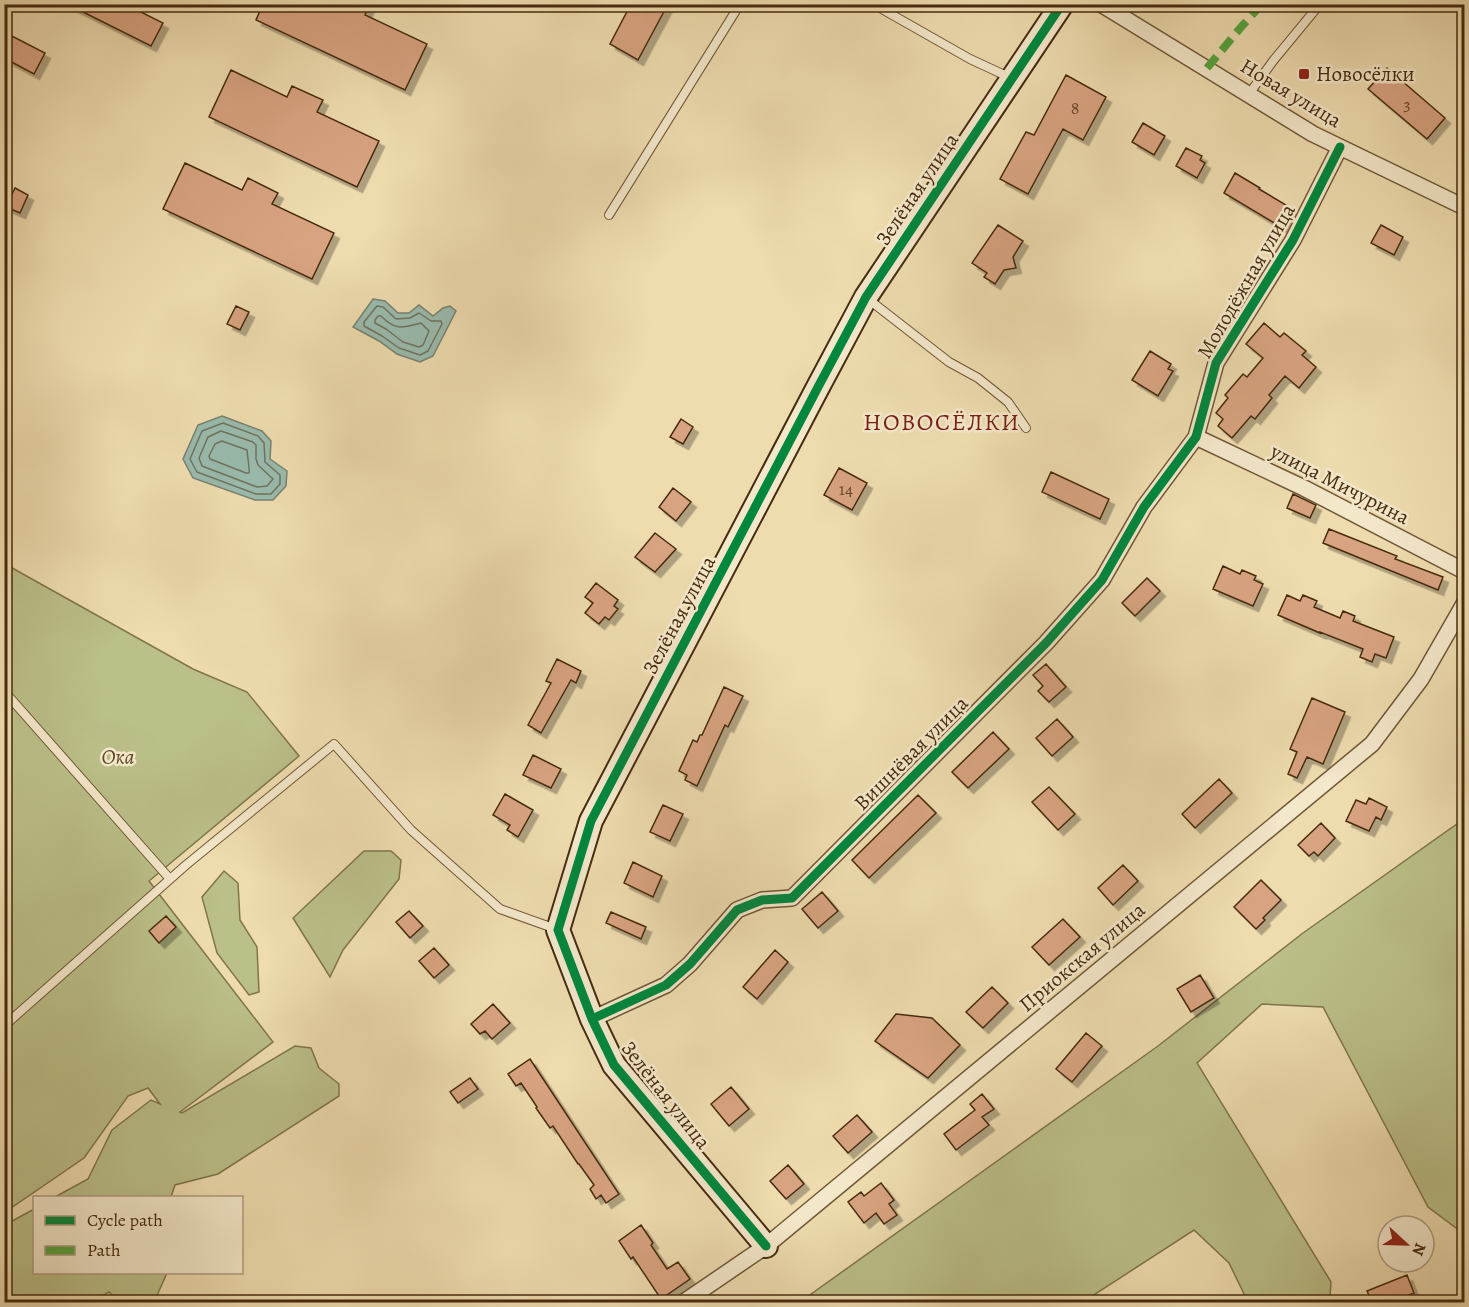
<svg xmlns="http://www.w3.org/2000/svg" width="1469" height="1307" font-family="Alegreya,serif">
	<style>
		.green { fill: #bbbf88; stroke: #80754b; stroke-width: 1.5 }
		.water { fill: #99bbae; stroke: #78816e; stroke-width: 1.5 }
		.lines { fill: none; stroke-linecap: round; stroke-linejoin: round }
		.shore { stroke: #70735e; stroke-width: 1.5 }
		.building { fill: #d8a381; stroke: #462b0e; stroke-width: 1.5; filter: url(#shadow) }
		.lane-casing { stroke: #705736; stroke-width: 10 }
		.street-casing { stroke: #705736; stroke-width: 18 }
		.secondary-casing { stroke: #462b0e; stroke-width: 26 }
		.lane { stroke: #f4e8cb; stroke-width: 8 }
		.street { stroke: #f4e8cb; stroke-width: 15 }
		.secondary { stroke: #f4e8cb; stroke-width: 22 }
		.quiet { stroke: #55a43e; stroke-width: 8; stroke-dasharray: 15 8; stroke-linecap: butt }
		.cycleway-casing { stroke: #f4e8cb; stroke-width: 13 }
		.cycleway { stroke: #00873e; stroke-width: 9 }
		.poi-dot { fill: #8f2418; stroke: #f4e8cb; stroke-width: 2 }
		.labels { text-anchor: middle; dominant-baseline: central; stroke-width: 5; stroke-linejoin: round; paint-order: stroke }
		.number-label { font-size: 18px; fill: #6a492b }
		.poi-label { font-size: 21px; fill: #462b0e; stroke: #f4e8cb; text-anchor: start }
		.street-label { font-size: 21px; fill: #462b0e; stroke: #f4e8cb }
		.park-label { font-size: 21px; font-style: italic; fill: #5d4926; stroke: #f4e8cb }
		.quarter-label { font-size: 24px; letter-spacing: 1.5px; fill: #7a1f14; stroke: #f4e8cb }
	</style>
	<defs>
		<filter id="shadow"><feDropShadow dx="5.5" dy="5.5" stdDeviation="0" flood-color="#0004"/></filter>
	</defs>
	<rect width="100%" height="100%" fill="#eedcaf"/>
	<filter id="stains"><feTurbulence type="fractalNoise" baseFrequency=".00333" numOctaves="4"/><feColorMatrix values="0 0 0 0 .2 0 0 0 0 .09 0 0 0 0 .02 0 0 0 .5 -.17"/></filter>
	<radialGradient id="worn" r=".72"><stop offset=".6" stop-color="#630" stop-opacity="0"/><stop offset="1" stop-color="#630" stop-opacity=".3"/></radialGradient>
	<path class="green" d="M5,564L193,669L247,692L299,756L149,881L273,1042L180,1112L182,1113L295,1046L311,1048L319,1068L339,1084V1096L218,1174L175,1185L171,1197H55L88,1179L112,1130L151,1100L160,1104L148,1088L128,1096L84,1158L5,1212Z
		M1464,819V1234L1428,1207L1323,1007L1262,1004L1197,1063L1331,1282L1330,1297L1319,1302H1248L1229,1263L1194,1230L1083,1302H800L1158,1046L1303,933Z
		M364,851H391L401,860L399,879L343,950L330,977L293,918Z
		M224,871L238,883L240,920L257,947L259,992L249,995L217,953L202,897Z
		M34,1209V1272L167,1273L154,1302H120L109,1292L91,1302H5V1225Z"/>
	<path class="water" d="M373,299L385,301L398,313H409L419,305L433,316L443,308L450,306L456,311L433,356L420,362L397,354L379,341L353,327Z
		M222,416L262,431L271,441L270,459L287,471L286,486L273,500H255L193,478L183,459L198,425Z"/>
	<g class="lines">
		<path class="shore" d="M377,306L383,307L396,319L410,318L419,313L431,321H441L442,324L428,351L420,355L399,348L382,336L364,326V322Z
			M378,316H381C396,331 402,328 421,323L429,331L423,345L419,347L403,342L386,329L375,323V320Z
			M223,423L258,436L264,443L265,462L280,475V484L271,494H256L197,472L190,459L202,431Z
			M221,431L253,442L256,445V459L258,465L273,479L267,486L257,487L202,466L199,458L208,437Z
			M222,441L247,450C247,453 250,471 249,473H246L210,459L209,456L215,444Z"/>
	</g>
	<path class="building" d="M67,4H125L163,23L151,46Z
		M263,4H370L365,15L427,44L405,90L256,20Z
		M631,4H668L638,60L610,44Z
		M4,32L45,53L34,74L4,58Z
		M1387,68L1445,118L1427,139L1368,89Z
		M231,70L287,97L292,86L323,100L317,112L379,141L357,187L209,117Z
		M1066,75L1106,97L1083,140L1063,129L1028,194L1000,179L1026,132L1034,135Z
		M1143,123L1165,136L1154,155L1132,142Z
		M1186,148L1202,156L1200,160L1205,163L1197,178L1176,166Z
		M185,163L242,190L248,178L278,193L272,204L334,233L312,279L163,209Z
		M1235,173L1260,188L1259,189L1291,208L1281,227L1224,193Z
		M15,188L28,195L20,213L6,207Z
		M998,225L1023,241L1013,257L1016,268L1004,270L995,284L984,277L987,273L972,263Z
		M1381,225L1403,237L1394,255L1371,243Z
		M236,306L249,312L240,330L227,324Z
		M1264,323L1280,337L1284,333L1306,351L1302,355L1316,367L1299,388L1285,376L1269,395L1272,398L1255,419L1251,416L1232,438L1218,426L1223,419L1216,413L1228,398L1225,395L1243,374L1247,377L1263,358L1246,344Z
		M1150,351L1171,364L1168,369L1173,371L1158,396L1132,380Z
		M681,419L693,427L683,444L670,437Z
		M839,468L867,483L852,510L824,495Z
		M1051,472L1109,499L1100,519L1042,492Z
		M673,488L691,502L676,521L659,507Z
		M1293,494L1316,505L1310,518L1287,508Z
		M1329,529L1397,556L1395,559L1443,577L1438,590L1323,543Z
		M655,533L676,549L655,572L635,557Z
		M1223,566L1240,574L1242,570L1256,576L1254,580L1263,584L1253,606L1213,589Z
		M1147,578L1160,591L1135,616L1122,603Z
		M596,583L618,600L614,606L618,609L609,620L605,617L599,624L585,613L593,603L585,597Z
		M1287,595L1300,601L1303,595L1317,601L1314,607L1340,618L1343,611L1355,616L1353,621L1394,637L1386,658L1375,654L1372,662L1360,657L1363,649L1320,632V633L1278,615Z
		M557,659L581,671L576,683L571,680L541,733L528,725L551,683L546,681Z
		M1046,664L1066,687L1049,702L1038,691L1043,686L1033,675Z
		M724,687L743,696L728,727L725,725L697,786L685,780L687,775L679,771L693,740L697,742L700,735H702Z
		M1312,698L1345,712L1323,764L1307,757L1297,778L1288,774L1297,752L1290,749Z
		M1057,719L1073,737L1052,756L1036,738Z
		M993,732L1009,749L968,788L952,772Z
		M533,755L561,769L551,788L523,775Z
		M1219,779L1232,793L1195,828L1182,814Z
		M1049,787L1075,814L1058,830L1032,802Z
		M505,794L533,810L518,837L507,830L510,825L493,815Z
		M918,795L936,813L869,878L852,860Z
		M1369,798L1387,807L1381,820L1376,817L1369,831L1346,821L1356,800L1366,804Z
		M663,805L683,814L670,841L650,832Z
		M1321,823L1335,838L1318,856L1314,852L1309,856L1298,845Z
		M633,862L662,876L653,897L624,883Z
		M1123,865L1138,881L1113,905L1098,888Z
		M1261,880L1281,900L1263,918L1265,920L1256,929L1234,907Z
		M822,892L838,911L818,928L802,909Z
		M409,911L423,926L410,938L396,922Z
		M611,912L646,927L641,939L606,923Z
		M166,916L176,927L159,943L149,931Z
		M1063,919L1080,937L1049,965L1032,947Z
		M434,948L449,965L434,978L419,961Z
		M775,950L788,962L757,999L743,987Z
		M1200,975L1214,998L1191,1012L1177,989Z
		M992,987L1008,1003L983,1028L966,1012Z
		M493,1004L510,1023L492,1039L485,1031L480,1034L471,1024Z
		M896,1014L932,1018L960,1045L928,1078L875,1041Z
		M1086,1033L1102,1046L1072,1082L1056,1069Z
		M530,1059L619,1194L606,1203L601,1195L596,1199L590,1189L594,1185L579,1164H578L553,1126L550,1128L536,1108L537,1107L521,1083L516,1086L508,1074Z
		M470,1078L478,1089L458,1103L450,1092Z
		M731,1087L749,1109L729,1126L711,1104Z
		M982,1094L994,1109L982,1117L989,1125L956,1150L944,1134L975,1110L970,1104Z
		M857,1115L872,1132L848,1153L833,1136Z
		M788,1165L804,1184L786,1199L770,1181Z
		M881,1183L894,1200L889,1204L897,1215L884,1224L876,1213L864,1223L848,1202L861,1192L864,1196Z
		M641,1225L653,1243L651,1245L667,1269L678,1262L690,1279L661,1299L633,1257L631,1259L619,1241Z
		M1407,1275L1414,1293L1391,1302H1372L1367,1291Z"/>
	<g class="lines">
		<defs>
			<path id="lane" d="M873,4L970,59L1011,78
				M1249,94L1273,61L1320,4
				M609,215L740,4
				M868,299L949,362L978,378L1008,402L1026,428
				M4,691L170,879
				M4,1026L186,865L334,744L411,830L500,909L556,929"/>
			<path id="street" d="M1101,4L1313,134L1464,207
				M1196,437L1304,488L1464,571
				M592,1019L666,985L690,964L737,910L762,900L792,898L1046,643L1102,580L1144,507L1196,437L1216,363L1293,240L1340,147
				M684,1302L766,1246L1372,744L1421,679L1464,604"/>
			<path id="secondary" d="M766,1246L614,1065L592,1019L558,930L591,821L817,389L866,297L1062,4"/>
		</defs>
		<use href="#lane" class="lane-casing"/>
		<use href="#street" class="street-casing"/>
		<use href="#secondary" class="secondary-casing"/>
		<use href="#lane" class="lane"/>
		<use href="#street" class="street"/>
		<use href="#secondary" class="secondary"/>
		<path class="quiet" d="M1207,68L1242,26L1262,4"/>
		<defs>
			<path id="cycleway" d="M592,1019L666,985L690,964L737,910L762,900L792,898L1046,643L1102,580L1144,507L1196,437L1216,363L1293,240L1340,147
				M766,1246L614,1065L592,1019L558,930L591,821L817,389L866,297L1062,4"/>
		</defs>
		<use href="#cycleway" class="cycleway-casing"/>
		<use href="#cycleway" class="cycleway"/>
	</g>
	<rect class="poi-dot" x="1298" y="68" width="12" height="12" rx="3"/>
	<g class="labels">
		<g class="number-label">
			<text x="1407" y="104">3</text>
			<text x="1075" y="108">8</text>
			<text x="846" y="489">14</text>
		</g>
		<g class="poi-label">
			<text x="1316" y="74">Новосёлки</text>
		</g>
		<g class="street-label">
			<text transform="translate(1291 93) rotate(31)">Новая улица</text>
			<text transform="translate(917 189) rotate(-56)">Зелёная улица</text>
			<text transform="translate(1246 281) rotate(-60)">Молодёжная улица</text>
			<text transform="translate(1340 484) rotate(27)">улица Мичурина</text>
			<text transform="translate(679 615) rotate(-62)">Зелёная улица</text>
			<text transform="translate(911 753) rotate(-45)">Вишнёвая улица</text>
			<text transform="translate(1082 957) rotate(-40)">Приокская улица</text>
			<text transform="translate(666 1095) rotate(52)">Зелёная улица</text>
		</g>
		<g class="park-label">
			<text x="118" y="757">Ока</text>
		</g>
		<g class="quarter-label">
			<text x="942" y="422">НОВОСЁЛКИ</text>
		</g>
	</g>
	<rect width="1469" height="1307" fill="none" stroke="#eedcaf" stroke-width="24"/>
	<rect x="6" y="6" width="1457" height="1295" fill="none" stroke="#462b0e" stroke-width="3"/>
	<rect x="12" y="12" width="1445" height="1283" fill="none" stroke="#462b0e" stroke-width="1.5"/>
	<rect x="33" y="1196" width="210" height="78" fill="#f4e8cb" stroke="#ae9c7f" stroke-width="1.5"/>
	<rect x="45" y="1216" width="30" height="9" fill="#00873e" stroke="#ae9c7f" stroke-width="1.5"/>
	<text x="87" y="1226" font-size="18" fill="#462b0e">Cycle path</text>
	<rect x="45" y="1246" width="30" height="9" fill="#55a43e" stroke="#ae9c7f" stroke-width="1.5"/>
	<text x="87" y="1256" font-size="18" fill="#462b0e">Path</text>
	<g transform="translate(1406 1244) rotate(112)"><circle r="28" fill="#f4e8cb" stroke="#ae9c7f" stroke-width="1.5"/>
	<path d="M0-4.5L10 22L0 15L-10 22Z" fill="#8f2418"/>
	<text y="-9" font-size="16" font-weight="bold" text-anchor="middle" fill="#462b0e">N</text>
	</g>
	<rect width="100%" height="100%" filter="url(#stains)"/>
	<rect width="100%" height="100%" fill="url(#worn)"/>
</svg>
